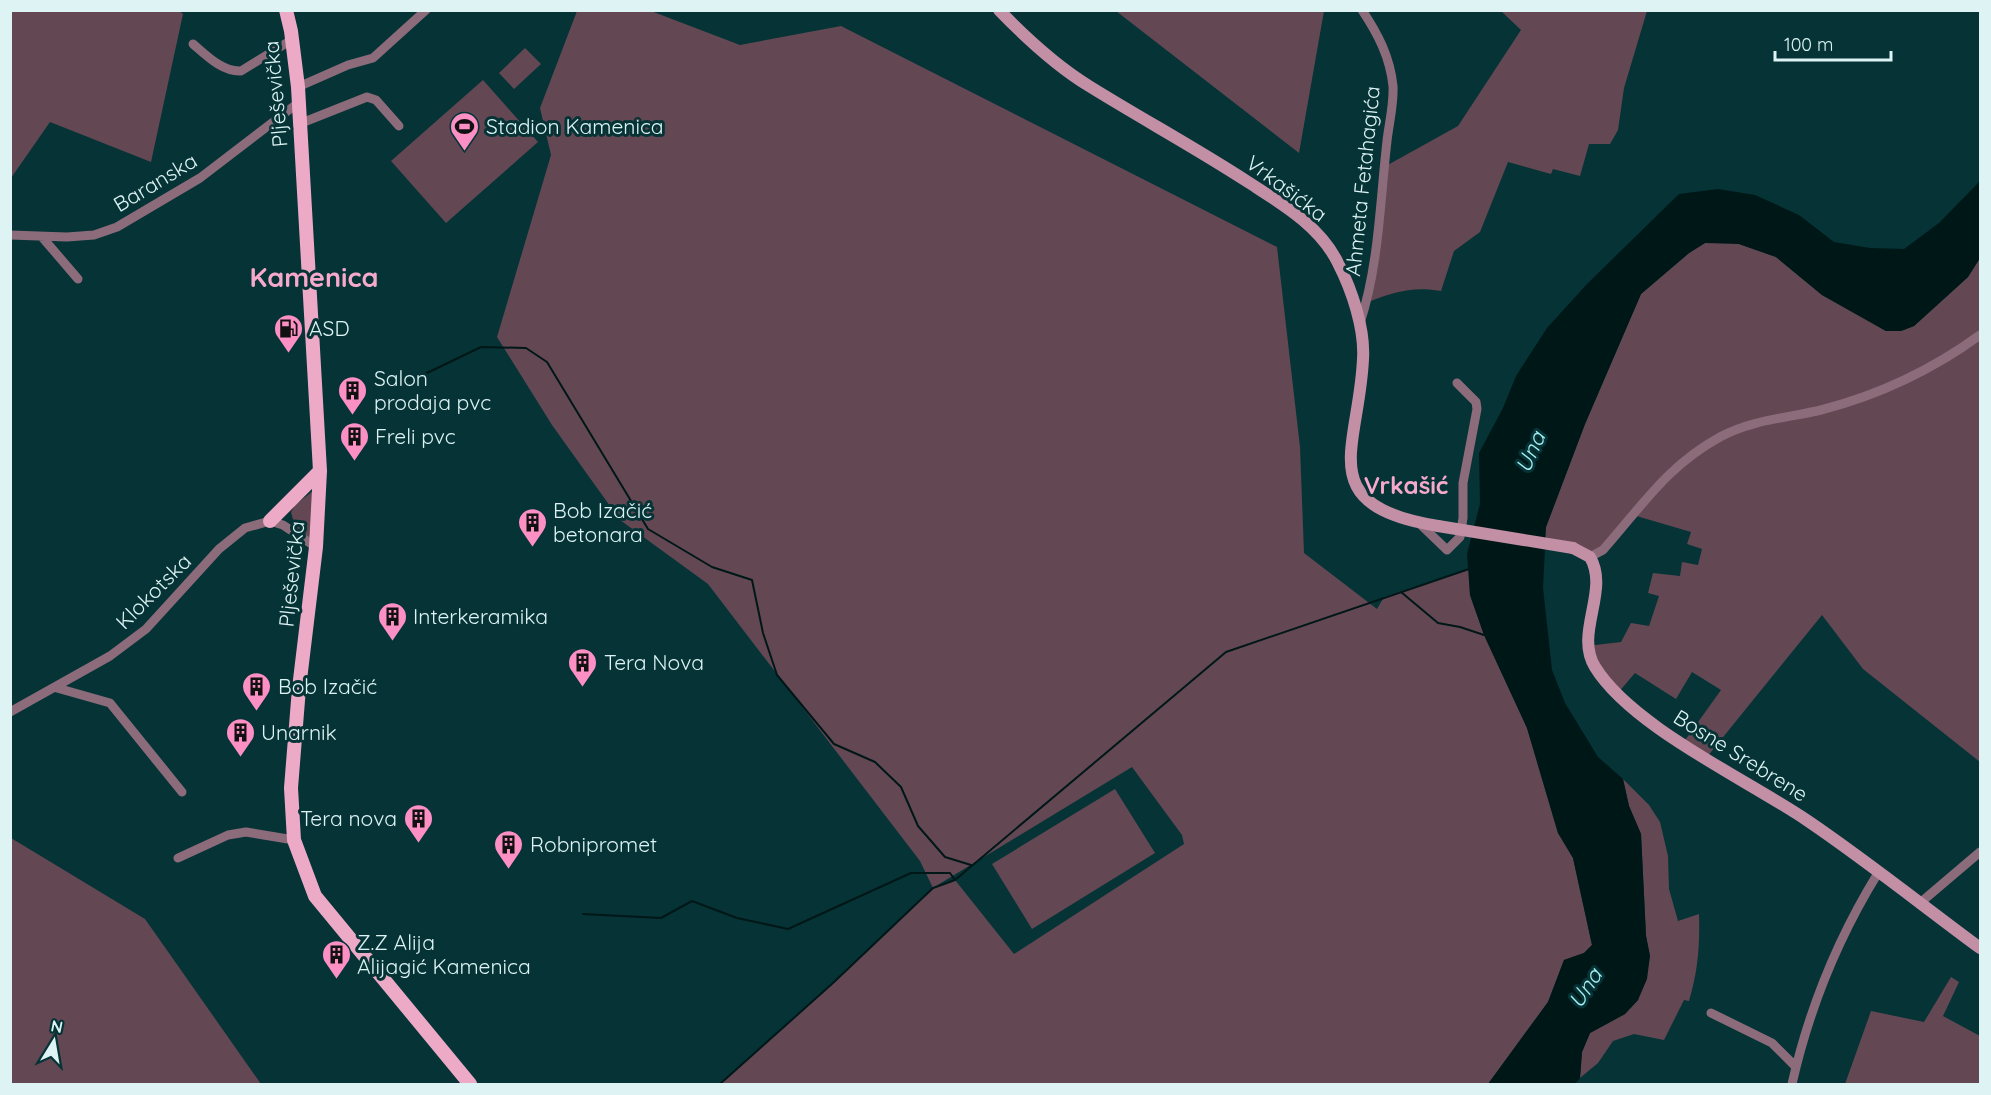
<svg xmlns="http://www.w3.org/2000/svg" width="1991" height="1095" font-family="Quicksand,sans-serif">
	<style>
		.green { fill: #634854; fill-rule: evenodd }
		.water { fill: #001718 }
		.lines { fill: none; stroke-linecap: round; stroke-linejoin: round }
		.stream { stroke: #001718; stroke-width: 2 }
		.river { stroke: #001718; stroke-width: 14 }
		.street { stroke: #8c6c7a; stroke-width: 9 }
		.secondary { stroke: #c28fa5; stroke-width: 12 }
		.primary { stroke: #ecaac7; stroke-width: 14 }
		.secondary-bridge { stroke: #c28fa5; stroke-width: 12 }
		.labels { text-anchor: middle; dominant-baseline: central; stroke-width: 6; stroke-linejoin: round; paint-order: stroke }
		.street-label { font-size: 21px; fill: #ddf3f4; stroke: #053336 }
		.poi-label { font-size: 21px; fill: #ddf3f4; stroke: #053336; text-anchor: start }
		.water-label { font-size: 22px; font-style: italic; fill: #a7eff3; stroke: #053336 }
		.quarter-label { font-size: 24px; font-weight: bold; fill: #f6a9cb; stroke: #053336 }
		.district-label { font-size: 27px; font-weight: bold; fill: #f6a9cb; stroke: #053336 }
	</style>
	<rect width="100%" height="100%" fill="#053336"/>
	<path class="green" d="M178,10L183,14L151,162L50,122L11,178V11Z
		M577,11H651L740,45L841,26L1277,247L1300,447L1304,553L1377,609L1384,597L1469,569L1470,595L1484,635L1527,728L1558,833L1573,858L1592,945L1584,953L1564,960L1548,1002L1488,1084H720L833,983L933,888L920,861L708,584L620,520L552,425L497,337L551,155L540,108ZM1132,767L1182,835L1184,844L1014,954L955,880L936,886Z
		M1116,11H1324L1299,153Z
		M1501,11H1647L1624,88L1618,130L1610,144H1589L1580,176L1553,169L1551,174L1508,162L1480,232L1454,251L1441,291C1413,286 1393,292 1366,303L1384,167L1458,126L1521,30Z
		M525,48L541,64L514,89L499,73Z
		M483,80L538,142L446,223L391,161Z
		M1724,241L1739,244L1776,257L1822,295L1886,331H1901L1914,326L1968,277L1980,258V762L1863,669L1822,615L1707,757L1683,743L1721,690L1692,672L1676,699L1635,673L1617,694L1587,646L1621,642L1631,623L1649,626L1659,596L1648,593L1653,573L1680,576L1682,562L1698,565L1702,549L1687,544L1691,532L1633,515L1590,557L1543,543L1546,527L1585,424L1641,294L1689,253L1705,243Z
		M313,491L310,541L295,527L291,512L295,505Z
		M1623,779L1649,805L1660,822L1668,856L1669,889L1678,921L1699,914C1700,945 1698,971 1689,1001L1684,1000L1664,1040L1634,1034L1613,1041L1598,1063L1580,1078L1582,1052L1590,1033L1625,1014L1638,1000L1650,956L1646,936L1641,834L1629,806Z
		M1115,789L1155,853L1032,929L992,864Z
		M11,838L145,919L261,1084H11Z
		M1951,977L1959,982L1943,1016L1980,1036V1084H1845L1871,1011L1924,1022Z"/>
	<path class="water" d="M1980,181V258L1968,277L1946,297L1914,326L1901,331H1886L1822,295L1776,257L1739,244L1705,243L1689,253L1641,294L1585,424L1546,527L1543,588L1552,670L1565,703L1598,757L1623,779L1629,806L1641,834L1646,936L1650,956L1647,979L1638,1000L1625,1014L1590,1033L1582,1052L1580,1078L1575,1084H1488L1548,1002L1564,960L1584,953L1592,945L1573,858L1558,833L1527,728L1484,635L1470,595L1467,554L1480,504L1479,453L1503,408L1516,376L1547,328L1587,284L1679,194L1718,189L1755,195L1799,215L1834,242L1870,248L1904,249L1939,223Z"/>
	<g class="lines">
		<path class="stream" d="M390,386L427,373L481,347L526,348L547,362L648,529L712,567L752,580L763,633L777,675L834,744L875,762L901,787L918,826L945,857L971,865
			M1401,592L1438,623L1460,627L1484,635
			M583,914L661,918L692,901L737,918L788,929L911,873H950L955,880
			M720,1084L833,983L933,888L955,880L1226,652L1469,569"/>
		<path class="river" d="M1522,1084L1543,1050"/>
		<path class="street" d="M193,44C206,55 222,72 241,71L293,39
			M298,87L348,65L373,58L426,10
			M299,124L367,97L376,100L399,126
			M10,235L67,237L94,235L117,227L200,178L298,103
			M42,237L78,279
			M1360,323C1379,265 1380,201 1387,141C1389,123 1394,104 1393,86C1390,57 1378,34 1362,10
			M1419,523L1447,550L1460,537L1463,518V483L1477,409L1476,402L1457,383
			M1590,557L1603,550C1642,506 1667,466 1720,437C1751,420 1787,418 1821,410C1879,395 1932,370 1980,335
			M57,688L110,703L182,792
			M10,712L110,656L146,629L219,549L245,528L270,521L283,525L316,547
			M178,858L228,835L246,832L294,840
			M1920,903L1980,852
			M1711,1013L1772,1043L1796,1067
			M1792,1084C1809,1009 1838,938 1878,873"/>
		<path class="secondary" d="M999,10C1027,39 1055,65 1089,86C1142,119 1196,148 1248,182C1282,204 1320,226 1338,263C1352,290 1365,329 1363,359C1359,449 1311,505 1438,526
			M1573,548L1590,557C1610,591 1574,633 1595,667C1632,727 1748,780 1808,821C1867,861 1923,906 1980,948"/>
		<path class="primary" d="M286,10L291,31L298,87L320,471L316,547L299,688L291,788L294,840L315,896L470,1084
			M270,521L320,471"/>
		<path class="secondary-bridge" d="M1438,526L1573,548"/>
	</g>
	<defs>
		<symbol id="stadium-pin" viewBox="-11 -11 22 30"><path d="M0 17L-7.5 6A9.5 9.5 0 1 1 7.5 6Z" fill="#fc8fc3" stroke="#053336"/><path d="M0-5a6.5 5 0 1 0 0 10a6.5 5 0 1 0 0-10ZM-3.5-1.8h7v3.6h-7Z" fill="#111"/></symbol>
		<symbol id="fuel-pin" viewBox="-11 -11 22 30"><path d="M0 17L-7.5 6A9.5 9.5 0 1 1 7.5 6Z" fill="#fc8fc3" stroke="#053336"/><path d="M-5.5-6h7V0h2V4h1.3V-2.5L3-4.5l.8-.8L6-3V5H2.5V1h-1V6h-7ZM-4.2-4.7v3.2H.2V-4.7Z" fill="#111"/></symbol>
		<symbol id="building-pin" viewBox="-11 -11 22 30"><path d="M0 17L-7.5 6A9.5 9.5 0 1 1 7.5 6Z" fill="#fc8fc3" stroke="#053336"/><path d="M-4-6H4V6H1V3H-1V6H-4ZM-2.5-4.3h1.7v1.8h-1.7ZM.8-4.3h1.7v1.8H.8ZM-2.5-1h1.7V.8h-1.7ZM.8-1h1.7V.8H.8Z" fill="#111"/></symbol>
	</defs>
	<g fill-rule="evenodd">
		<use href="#stadium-pin" x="448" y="110" width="33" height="45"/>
		<use href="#fuel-pin" x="272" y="312" width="33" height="45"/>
		<use href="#building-pin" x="336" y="374" width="33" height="45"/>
		<use href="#building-pin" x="338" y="420" width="33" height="45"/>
		<use href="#building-pin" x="516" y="506" width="33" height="45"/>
		<use href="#building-pin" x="376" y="600" width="33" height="45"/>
		<use href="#building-pin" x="566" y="646" width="33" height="45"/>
		<use href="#building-pin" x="240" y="670" width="33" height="45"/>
		<use href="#building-pin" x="224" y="716" width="33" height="45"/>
		<use href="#building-pin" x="402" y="802" width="33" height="45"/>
		<use href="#building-pin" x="492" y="828" width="33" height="45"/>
		<use href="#building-pin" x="320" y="938" width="33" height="45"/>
	</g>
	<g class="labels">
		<g class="street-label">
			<text transform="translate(275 94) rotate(-95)">Plješevička</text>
			<text transform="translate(1362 181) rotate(-84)">Ahmeta Fetahagića</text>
			<text transform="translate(155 182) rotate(-31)">Baranska</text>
			<text transform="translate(1287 188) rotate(37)">Vrkašićka</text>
			<text transform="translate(291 574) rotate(-84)">Plješevička</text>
			<text transform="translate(153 591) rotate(-45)">Klokotska</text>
			<text transform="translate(1741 755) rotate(32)">Bosne Srebrene</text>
		</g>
		<g class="poi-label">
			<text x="486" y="126">Stadion Kamenica</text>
			<text x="309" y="328">ASD</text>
			<text x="374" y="378">Salon<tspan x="374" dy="24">prodaja pvc</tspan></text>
			<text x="375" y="436">Freli pvc</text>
			<text x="553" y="510">Bob Izačić<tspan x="553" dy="24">betonara</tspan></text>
			<text x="413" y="616">Interkeramika</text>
			<text x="604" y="662">Tera Nova</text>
			<text x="278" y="686">Bob Izačić</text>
			<text x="261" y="732">Unarnik</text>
			<text x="397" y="818" text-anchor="end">Tera nova</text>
			<text x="530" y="844">Robnipromet</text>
			<text x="357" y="942">Z.Z Alija<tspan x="357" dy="24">Alijagić Kamenica</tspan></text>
		</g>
		<g class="water-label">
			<text transform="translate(1530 452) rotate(-66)">Una</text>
			<text transform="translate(1585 988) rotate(-57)">Una</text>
		</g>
		<g class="quarter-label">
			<text x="1406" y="485">Vrkašić</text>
		</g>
		<g class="district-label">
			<text x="314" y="277">Kamenica</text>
		</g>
	</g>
	<rect width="1991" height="1095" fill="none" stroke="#ddf3f4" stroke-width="24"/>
	<g transform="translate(54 1041) rotate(11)" stroke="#053336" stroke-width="4.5" paint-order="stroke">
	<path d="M0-4.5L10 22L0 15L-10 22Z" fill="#ddf3f4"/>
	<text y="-9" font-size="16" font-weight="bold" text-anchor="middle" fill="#ddf3f4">N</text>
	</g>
	<path d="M1775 51v9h116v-9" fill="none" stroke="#ddf3f4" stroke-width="3"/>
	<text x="1784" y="51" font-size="18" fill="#ddf3f4" stroke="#053336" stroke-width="4.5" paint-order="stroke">100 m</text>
</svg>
